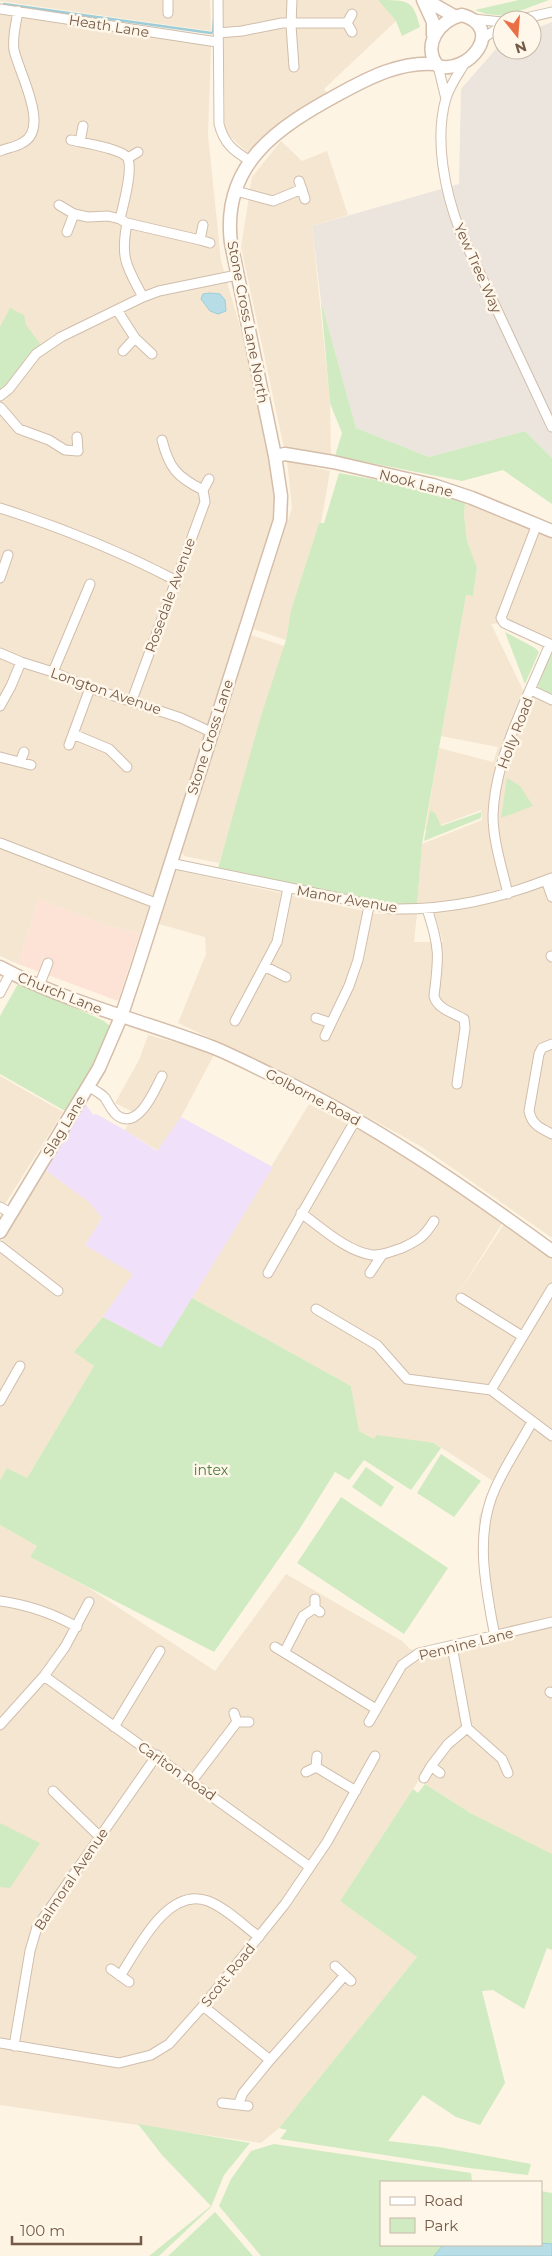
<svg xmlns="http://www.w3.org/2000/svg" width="552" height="2256" font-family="Montserrat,sans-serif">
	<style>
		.residential { fill: #f5e6d1 }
		.commercial { fill: #fde3d6 }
		.industrial { fill: #ece5de }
		.education { fill: #f1e0f9 }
		.green { fill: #d0ebc1 }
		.water { fill: #b7dee7; stroke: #9dcdd9 }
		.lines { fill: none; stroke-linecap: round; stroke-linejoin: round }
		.stream { stroke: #9dcdd9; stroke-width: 2.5 }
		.street-casing { stroke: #d0beac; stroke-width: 11 }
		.secondary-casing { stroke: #d4bda9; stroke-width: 15 }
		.street { stroke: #fff; stroke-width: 9 }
		.secondary { stroke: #fff; stroke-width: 12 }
		.labels { text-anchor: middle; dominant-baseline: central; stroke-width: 5; stroke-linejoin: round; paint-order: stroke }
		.street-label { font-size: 14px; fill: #755a48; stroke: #fff7ea }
		.park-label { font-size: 14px; fill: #4f7c40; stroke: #fff7ea }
	</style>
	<rect width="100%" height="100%" fill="#fdf4e3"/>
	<path class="residential" d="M0,0H210L211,31L0,1Z
		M223,0H378L396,21L324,89L328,95L286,118L247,152L225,132Z
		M0,13L211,45L208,135L221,261L254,375L277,495L275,529L140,933L106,925L39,899L18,964L0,956Z
		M281,141L302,161L327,151L348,215L312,226L330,403L331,456L284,448L241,247L252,177Z
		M287,461L330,471L321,523H319L291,610L286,640L253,629L292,508Z
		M465,503L552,539V640L508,619L504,623L491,624L523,690L552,704V1238L422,1147L308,1084L178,1023L206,954L205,937L159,924L177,870L377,914L417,913L414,942H443L436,918L426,903H417L422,844L482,820L481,810L425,831L439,748L493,762L498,747L441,736L466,595L473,596L477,570L467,541L464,515Z
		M251,635L284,646L219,863L184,856L182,852Z
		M148,1035L215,1053L181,1117L158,1151L125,1130L135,1113L115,1103L139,1060Z
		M0,1076L63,1112L0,1212Z
		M309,1104L401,1152L503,1222L456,1297L505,1223L552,1257V1854L472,1814L419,1780L340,1901L417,1957L279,2128L261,2143L0,2105V1525L37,1546L30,1557L89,1588L215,1671L286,1574L402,1641L410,1649L434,1656L490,1643L478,1548L479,1517L493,1481L434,1443L374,1439L359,1431L351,1386L192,1298Z
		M44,1169L89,1202L102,1218L85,1245L134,1274L103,1317L75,1352L94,1366L27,1478L7,1468L0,1480V1244Z"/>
	<path class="commercial" d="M39,899L106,925L140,933L118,1001L18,964Z"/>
	<path class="industrial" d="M552,22V458L525,431L429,457L356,428L321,301L312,226L459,184L461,89L502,42V50H532V30Z"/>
	<path class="education" d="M85,1103L93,1115L96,1114L125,1130L157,1151L181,1117L273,1167L161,1349L103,1317L133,1274L85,1245L102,1218L89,1202L44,1169Z"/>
	<path class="green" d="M378,0C409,0 413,0 420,27L402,36L396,21Z
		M519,0H549L506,16L486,14L475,10Z
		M321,301L356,428L429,457L525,431L552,458V504L503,470L462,481L335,456L342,433L330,403Z
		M10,308L24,315L26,325L41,345L31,356H27L16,374L0,390V327Z
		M339,473L409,486L465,503L464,515L467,541L477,568L473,596L466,595L422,844L417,905L376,902L218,868L261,716L286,640L291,610L319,523H324Z
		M505,632L535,648L539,652L525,684Z
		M552,654V695L540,690L537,683Z
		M507,778L520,786L533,806L501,818Z
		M430,811L435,813L441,826L481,812V818L424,841Z
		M19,982L104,1021L111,1027L96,1066L65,1111L0,1074V1016Z
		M192,1298L351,1386L359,1431L374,1439L377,1435L434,1443L441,1448L411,1490L364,1460L349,1480L335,1472L299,1530L214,1652L30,1557L37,1546L0,1525V1480L7,1468L27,1478L94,1366L74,1352L103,1317L161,1348Z
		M441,1454L481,1481L454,1517L417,1493Z
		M366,1467L394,1487L381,1507L352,1487Z
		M341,1497L448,1568L404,1634L297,1563Z
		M425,1784L472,1814L552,1854V1950L547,1948L524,2009L493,1990L482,1991L505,2083L480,2125L456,2117L423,2095L388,2141L439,2147L531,2164L528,2175L469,2168L280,2139L287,2130L279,2128L417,1957L340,1901L413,1789L418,1793Z
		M0,1823L40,1843L10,1888L0,1887Z
		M138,2124L250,2143L224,2175L211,2207L159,2256H149L211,2206L162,2155Z
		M274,2144L471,2173L472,2181L483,2182H381V2245H443L434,2256H261L219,2206L231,2179L251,2151Z
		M541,2191L552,2193V2244L541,2243Z
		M215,2212L253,2256H168Z"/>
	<path class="water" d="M210,293L220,294L225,300L226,311L218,314L210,311L201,299L203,294Z
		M541,2243L552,2244V2256H434L443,2245H541Z"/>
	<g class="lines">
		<path class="stream" d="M4,4L211,33L213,32L214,19"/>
		<defs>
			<path id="street" d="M218,0L219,124C224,144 234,151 250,161
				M292,0L291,25L294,67
				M0,9L217,42
				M168,13V0
				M352,14L347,23L352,32
				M473,19L502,22
				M517,20L552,12
				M218,33L242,31L282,23H347
				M483,38L502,26
				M466,61C459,73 450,85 446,98C434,140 445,192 460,231L552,427
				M438,66L446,99
				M71,140C84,143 119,148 127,157C134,167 123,206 120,219
				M80,142L83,126
				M0,151C7,148 16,147 22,143C51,129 19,73 14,50C12,37 16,24 18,11
				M128,158L138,152
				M299,181L305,199
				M236,191L273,201L302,189
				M59,205L74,214L88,217L108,216L120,219L127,223L200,240L203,225
				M127,223C120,259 127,267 143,297
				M67,232L74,214
				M200,240L210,243
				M117,310L135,338L152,354
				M123,351L135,338
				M0,396L9,389L36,354L61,337L143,297L159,291L237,275
				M0,407L19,429L49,440L65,450L78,451L77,437
				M162,440C169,468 177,477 203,490
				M0,508C60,527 119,551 175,580
				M537,524L501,618L504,623L552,645
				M0,578L8,555
				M0,653L21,662L53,672L90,688L181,718L211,732
				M53,672L90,584
				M531,690L552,700
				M132,700L205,502L203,490L209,479
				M0,706L11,686L21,662
				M73,734L109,749L127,767
				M69,745L90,688
				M0,757L31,765
				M20,762L24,752
				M0,843L158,904
				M170,863L392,909C450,910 498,899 552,878
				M546,880L552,897
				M508,894C502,868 493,841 493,815C495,757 528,697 550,644
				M427,909C440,947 439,957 434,996C437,1009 454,1013 464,1019L465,1028L457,1084
				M551,956L552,957
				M264,966L286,977
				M39,986L48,963
				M0,993L11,972
				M316,1018L331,1023
				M235,1021L277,942L288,888
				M325,1036L349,986L358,960L369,906
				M552,1044L542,1048L539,1054L529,1111C532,1125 540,1128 552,1134
				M89,1087C94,1090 101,1093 105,1098C109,1104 112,1112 118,1116C139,1130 155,1089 162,1076
				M0,1207L11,1213
				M301,1213C322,1228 346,1251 372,1255C382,1256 392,1251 402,1248C419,1240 424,1237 434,1221
				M0,1246L58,1291
				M268,1273L356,1119
				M370,1273L382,1255
				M461,1298L522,1336
				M316,1309L377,1345L407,1379L491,1390L552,1436
				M491,1390L552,1288
				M0,1401L20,1366
				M315,1599V1608L320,1612
				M0,1601C29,1605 52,1613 77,1627
				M495,1637C486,1589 474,1535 495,1489C505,1466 520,1444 532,1422
				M452,1646L467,1728
				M275,1647L376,1709
				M285,1651L303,1616L315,1608
				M44,1676L310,1867
				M550,1692L552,1693
				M234,1713L237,1722H249
				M369,1722L402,1665L419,1653L552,1622
				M0,1725L44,1676L65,1647L89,1602
				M114,1727L160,1651
				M431,1766L448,1744L467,1728L502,1759L508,1773
				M316,1767L356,1791
				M306,1772L316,1767L317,1756
				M424,1778L431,1766L440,1773
				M192,1781L237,1722
				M53,1791L99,1836
				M335,1966L351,1981
				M111,1969L129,1982
				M120,1976C138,1949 167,1886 208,1901C226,1908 243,1925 259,1937
				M203,2006L270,2060
				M0,2043L119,2063L151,2055L169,2044L203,2006L285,1904L327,1842L375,1756
				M14,2046L30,1951L37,1927L157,1755
				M222,2103L248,2106
				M238,2105L243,2093L270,2060L345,1975"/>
			<path id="secondary" d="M423,0L433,22V35
				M426,0L454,16
				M462,15C506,28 469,75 438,66C421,46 440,19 462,15Z
				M275,456L285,454L333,462L433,485L472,498L552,531
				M0,967C67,1003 141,1020 212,1047C232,1055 251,1065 270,1074C371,1122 462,1185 552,1251
				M0,1232L99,1068L121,1017L137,969L280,520L281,496L275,456L231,243C221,164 278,127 339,94C370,77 401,61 436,64"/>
		</defs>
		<use href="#street" class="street-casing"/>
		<use href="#secondary" class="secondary-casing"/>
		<use href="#street" class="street"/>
		<use href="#secondary" class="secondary"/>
	</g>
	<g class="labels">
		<g class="street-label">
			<text transform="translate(109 26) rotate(9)">Heath Lane</text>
			<text transform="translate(478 268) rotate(66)">Yew Tree Way</text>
			<text transform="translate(248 322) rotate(79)">Stone Cross Lane North</text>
			<text transform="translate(416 483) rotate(14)">Nook Lane</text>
			<text transform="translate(170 595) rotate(-70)">Rosedale Avenue</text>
			<text transform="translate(106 691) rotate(19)">Longton Avenue</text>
			<text transform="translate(515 733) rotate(-69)">Holly Road</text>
			<text transform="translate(210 737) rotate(-72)">Stone Cross Lane</text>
			<text transform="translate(347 899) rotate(10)">Manor Avenue</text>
			<text transform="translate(60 993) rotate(22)">Church Lane</text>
			<text transform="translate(313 1097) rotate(28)">Golborne Road</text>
			<text transform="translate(64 1126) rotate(-59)">Slag Lane</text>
			<text transform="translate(466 1644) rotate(-14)">Pennine Lane</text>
			<text transform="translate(177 1771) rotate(35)">Carlton Road</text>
			<text transform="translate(71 1879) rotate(-56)">Balmoral Avenue</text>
			<text transform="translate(228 1975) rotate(-51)">Scott Road</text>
		</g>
		<g class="park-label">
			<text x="211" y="1470">intex</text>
		</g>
	</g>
	<rect x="380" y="2181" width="162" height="65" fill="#fff7ea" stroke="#c8b8a9"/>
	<rect x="390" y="2197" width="25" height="8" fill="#ffffff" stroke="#c8b8a9"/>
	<text x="424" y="2206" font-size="15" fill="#755a48">Road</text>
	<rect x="390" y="2218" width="25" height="15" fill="#d0ebc1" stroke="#c8b8a9"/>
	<text x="424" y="2231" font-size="15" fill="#755a48">Park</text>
	<g transform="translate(517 35) rotate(163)"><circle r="24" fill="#fff7ea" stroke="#c8b8a9"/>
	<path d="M0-4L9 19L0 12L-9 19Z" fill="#ea6f44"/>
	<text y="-8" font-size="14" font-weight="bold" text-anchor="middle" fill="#755a48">N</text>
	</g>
	<path d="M12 2236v8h129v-8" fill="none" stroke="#755a48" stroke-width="2.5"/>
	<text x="20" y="2236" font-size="15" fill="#755a48" stroke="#fff7ea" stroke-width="4" paint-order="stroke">100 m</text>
</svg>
